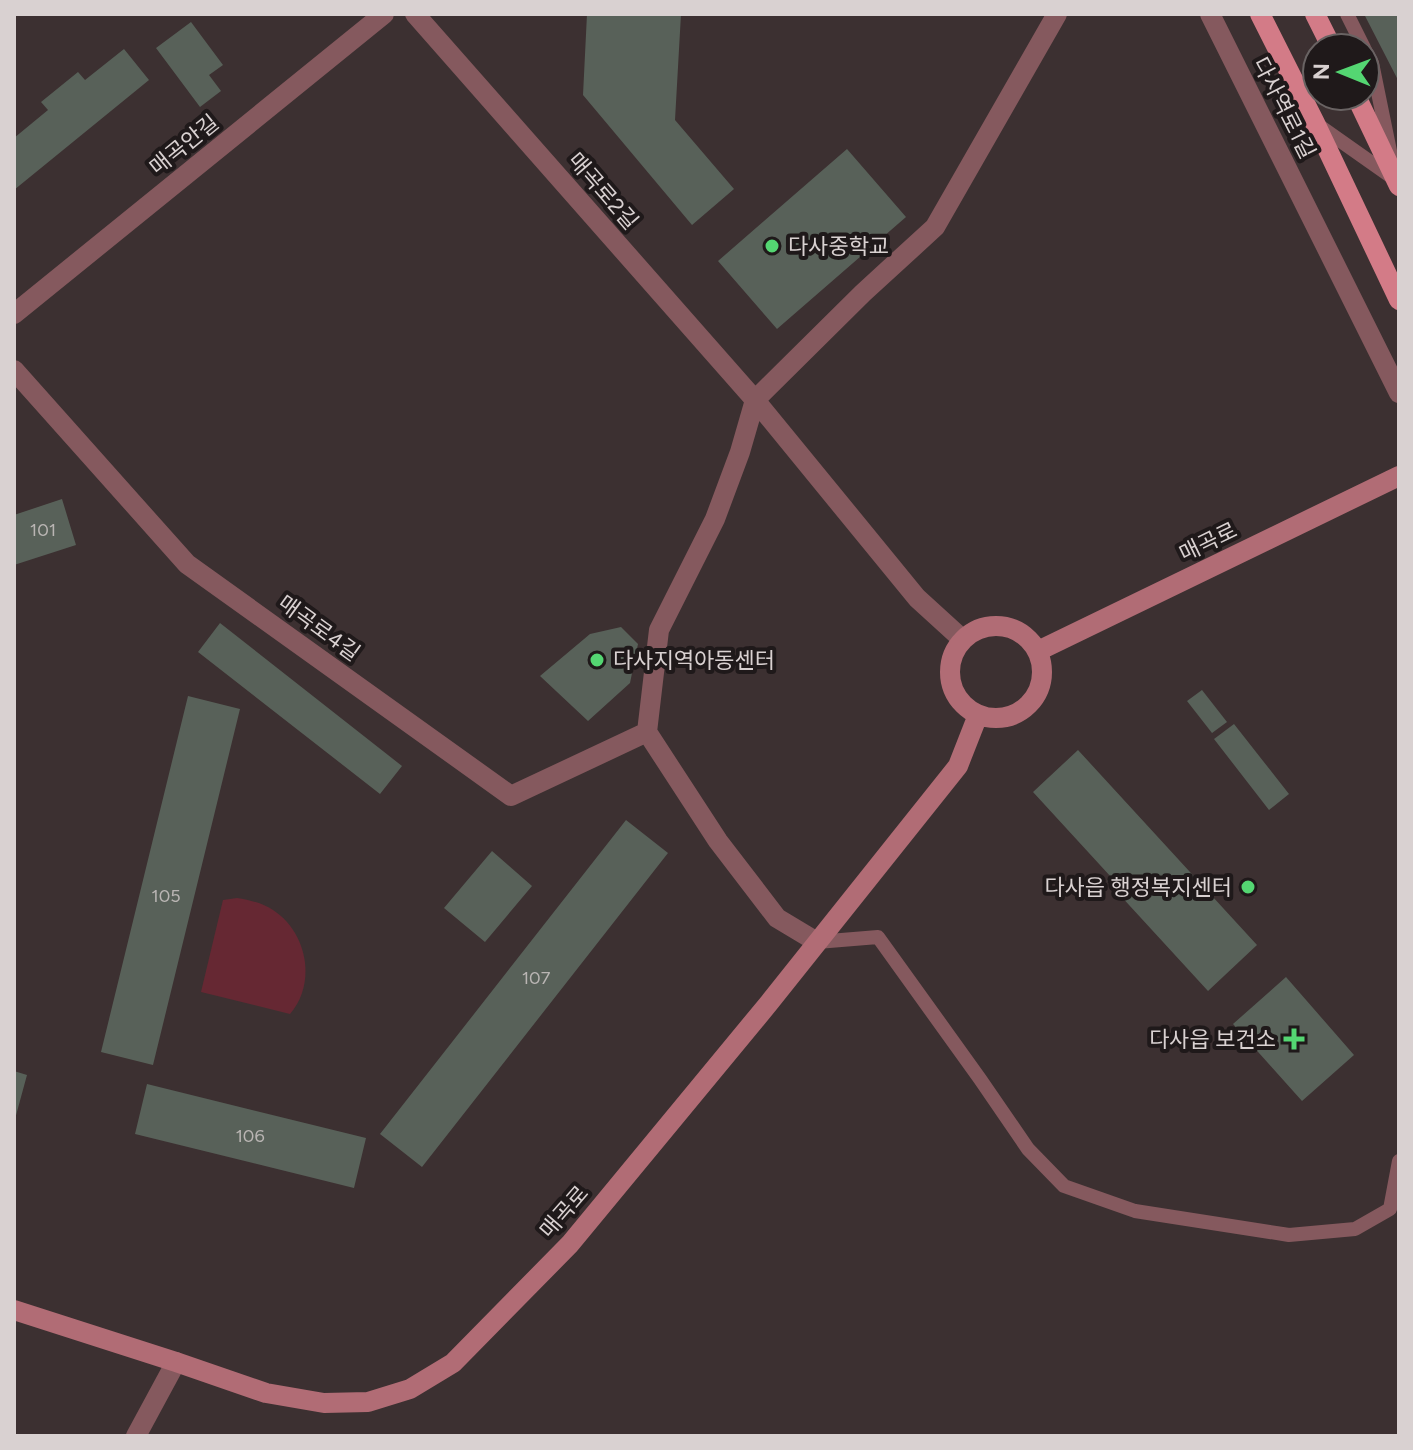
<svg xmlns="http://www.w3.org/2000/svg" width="1413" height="1450" font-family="Figtree,'Noto Sans KR',sans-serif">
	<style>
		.green { fill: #662833 }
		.building { fill: #586159 }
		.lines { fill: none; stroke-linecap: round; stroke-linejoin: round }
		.lane { stroke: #85595e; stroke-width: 14 }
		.street { stroke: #85595e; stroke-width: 20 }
		.secondary { stroke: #b16c75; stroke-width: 20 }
		.primary { stroke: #d37b87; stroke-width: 20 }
		.poi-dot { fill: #54d672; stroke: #1f191a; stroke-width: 3 }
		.labels { text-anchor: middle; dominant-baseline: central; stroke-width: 8; stroke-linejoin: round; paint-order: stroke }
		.number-label { font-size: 18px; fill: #b9b5b3 }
		.street-label { font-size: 22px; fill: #d9d1d1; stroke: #1f191a }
		.poi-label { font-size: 22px; fill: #d9d1d1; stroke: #1f191a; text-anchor: start }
	</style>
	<rect width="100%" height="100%" fill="#3c3031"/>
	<path class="green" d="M237,898C250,900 262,903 273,910C307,932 317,983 290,1014L201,992L223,900Z"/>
	<path class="building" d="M587,14H681L675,120L734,189L692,225L583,95Z
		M1364,14H1399V82Z
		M191,22L223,65L209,75L221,91L200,107L156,48Z
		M124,49L149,80L14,190V138L48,110L41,102L78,72L85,80Z
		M847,149L906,217L777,329L718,261Z
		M62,499L76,545L14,565V515Z
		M220,623L402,766L380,794L198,652Z
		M621,627L638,644L630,683L588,721L540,676L590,634Z
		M1202,690L1227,722L1212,733L1187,701Z
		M188,696L240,709L153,1065L101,1052Z
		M1234,724L1289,794L1269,810L1214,739Z
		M1078,750L1257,945L1208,991L1107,881L1111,877L1033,792Z
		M626,820L668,853L422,1167L380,1134Z
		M492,851L532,886L485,942L444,908Z
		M1286,977L1354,1055L1302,1101L1233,1024Z
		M14,1071L27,1075L15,1119H14Z
		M147,1084L366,1138L354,1188L135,1134Z"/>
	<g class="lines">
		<path class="lane" d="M1347,14L1364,48
			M1365,50L1372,63L1391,156
			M1318,125L1396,180
			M817,942L878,937L980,1079L1028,1149L1064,1186L1135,1211L1289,1235L1355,1229L1390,1209L1399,1161"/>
		<path class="street" d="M415,14L755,400L917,598L962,639
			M1210,14L1399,393
			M14,314L384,14
			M14,370L187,564L511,796L647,732L718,841L777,918L817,942
			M647,732L659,630L715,519L740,452L755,400L863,293L935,227L1057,14
			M136,1436L176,1362"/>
		<path class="secondary" d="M950 672a46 46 0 1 1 92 0a46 46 0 1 1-92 0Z
			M1038,651L1399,476
			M14,1310L176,1362L266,1393L324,1403L368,1402L410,1389L453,1363L570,1244L769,1003L958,766L978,715"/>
		<path class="primary" d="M1260,14L1315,123L1399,300
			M1315,14L1332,48
			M1356,96L1399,186"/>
	</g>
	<g class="poi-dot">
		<circle cx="772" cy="246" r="8"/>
		<circle cx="597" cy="660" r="8"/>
		<circle cx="1248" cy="887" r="8"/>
		<path d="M1290 1027h8v8h8v8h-8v8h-8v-8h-8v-8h8z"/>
	</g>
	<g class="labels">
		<g class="number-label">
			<text x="43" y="530">101</text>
			<text x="166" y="896">105</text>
			<text x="536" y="978">107</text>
			<text x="250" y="1136">106</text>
		</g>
		<g class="street-label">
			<text transform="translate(1284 108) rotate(63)">다사역로1길</text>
			<text transform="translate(184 145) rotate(-39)">매곡안길</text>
			<text transform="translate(603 191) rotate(49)">매곡로2길</text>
			<text transform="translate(1208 542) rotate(-26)">매곡로</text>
			<text transform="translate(319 628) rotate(36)">매곡로4길</text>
			<text transform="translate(564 1212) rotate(-49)">매곡로</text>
		</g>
		<g class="poi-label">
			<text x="788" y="246">다사중학교</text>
			<text x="613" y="660">다사지역아동센터</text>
			<text x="1232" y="887" text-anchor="end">다사읍 행정복지센터</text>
			<text x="1276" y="1039" text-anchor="end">다사읍 보건소</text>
		</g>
	</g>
	<rect width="1413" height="1450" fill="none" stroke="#d9d1d1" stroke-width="32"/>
	<g transform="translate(1341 72) rotate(271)"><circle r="38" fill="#1f191a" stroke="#696363" stroke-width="2"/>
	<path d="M0-6L14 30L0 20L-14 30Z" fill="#54d672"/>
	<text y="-12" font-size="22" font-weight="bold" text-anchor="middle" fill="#d9d1d1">N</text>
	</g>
</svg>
